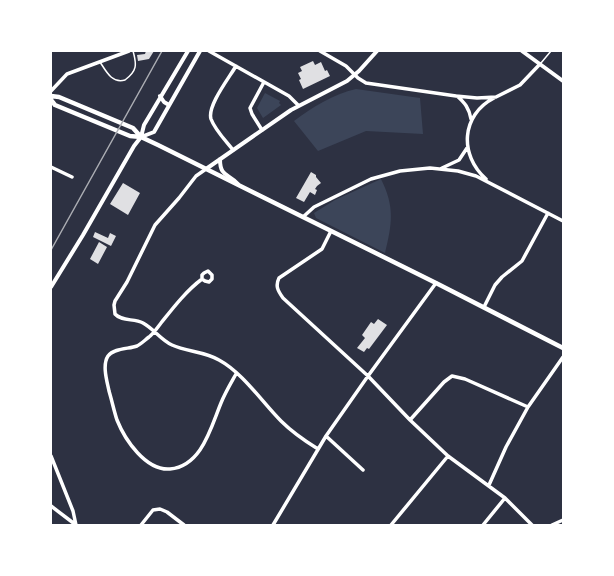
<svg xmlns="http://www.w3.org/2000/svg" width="614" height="576" font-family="'Work Sans',sans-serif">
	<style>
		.green { fill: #3c4559 }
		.building { fill: #e0e0e3 }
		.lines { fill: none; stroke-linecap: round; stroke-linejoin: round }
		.service { stroke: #fff; stroke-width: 1.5 }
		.minor { stroke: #fff; stroke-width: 3.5 }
		.tertiary { stroke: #fff; stroke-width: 4 }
		.secondary { stroke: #fff; stroke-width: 4.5 }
		.rail { stroke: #abadb3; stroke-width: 1.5 }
	</style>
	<rect width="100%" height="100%" fill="#2d3142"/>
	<path class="green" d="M356,89L420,98L423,134L366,131L318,151L294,121C313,107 333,94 356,89Z
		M265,93L280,101L279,103L281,105L263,118L257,108Z
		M381,179C395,207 392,224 385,253L316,218L314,213L335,200Z"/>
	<path class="building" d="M146,51H154L149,59L138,61L137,55L145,54Z
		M313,61L315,65L321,62L325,71L327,70L330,76L303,89L299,80L301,79L298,73L302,71L300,67Z
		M311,172L316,175V177L321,183L317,186L315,189L317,190L315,195L310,192L304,202L296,198Z
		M123,183L140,193L128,215L110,204Z
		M95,232L108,238L110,233L116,236L111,246L93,237Z
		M99,242L107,247L98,264L90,259Z
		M378,319L387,325L369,349L367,348L364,352L357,348L365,338L362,335L371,322L374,324Z"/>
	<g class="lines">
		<path class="service" d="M100,62C106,71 112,84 125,80C137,71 137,65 133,51
			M541,63L551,51"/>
		<path class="minor" d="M209,51L289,96L298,105
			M320,51L346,66L358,78L366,83L456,96L477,98L496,97L520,85L540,64
			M51,91L67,74L129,51
			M457,96C465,103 469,108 471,119
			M262,130L252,114L250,108L264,82
			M233,150C226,141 215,130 211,119C207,106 229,78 236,66
			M51,167L72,177
			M442,168L459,160L467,148
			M206,169L196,176L179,198L155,225L127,282L115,301L114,305L115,314C122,322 134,318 143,323C154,329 161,340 172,345C187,352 204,351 219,360C243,373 262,402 281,421C292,432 305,441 318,449
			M486,179C459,155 461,115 494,98
			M303,217L314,207L371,179L400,171L430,168L458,171L476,176L563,221
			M331,231L322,249L279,278C275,286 278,291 283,298L368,376L410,420L448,456L505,498L532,525
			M202,279L205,281L209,282L212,279V275L208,271L204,273L202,275V279C186,291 173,308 161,323C157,328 154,333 149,337C145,340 141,344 137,346C129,349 114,348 108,356C102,365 107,381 109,391C112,401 114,411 117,420C125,440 146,471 170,469C202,466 211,427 221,403C225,393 231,383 236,374
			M484,307L495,285L502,277L522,261L548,213
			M410,420L444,382L452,376L465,379L528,407
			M326,436L363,470
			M51,456L73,511L76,525
			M489,485L506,447L528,407L563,357
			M51,506L76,525
			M141,525L153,510L160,509L167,512L184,525
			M273,525L326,436L368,376L436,283
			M391,525L448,456
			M483,525L505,498
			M552,525L563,520"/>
		<path class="tertiary" d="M522,51L563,81
			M160,96L164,102L169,105
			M141,137L144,125L188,51
			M220,159C220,177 228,173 238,184
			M206,169L291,110L347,81L359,71L377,51
			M51,287L83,235L134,146L141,137L154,132L200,51"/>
		<path class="secondary" d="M51,96L59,97L133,128L141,137
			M51,100L55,105L130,136L141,137L158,145L436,283L563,348"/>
		<path class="rail" d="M51,250L162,51"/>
	</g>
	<rect width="614" height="576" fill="none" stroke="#ffffff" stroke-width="104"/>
</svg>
